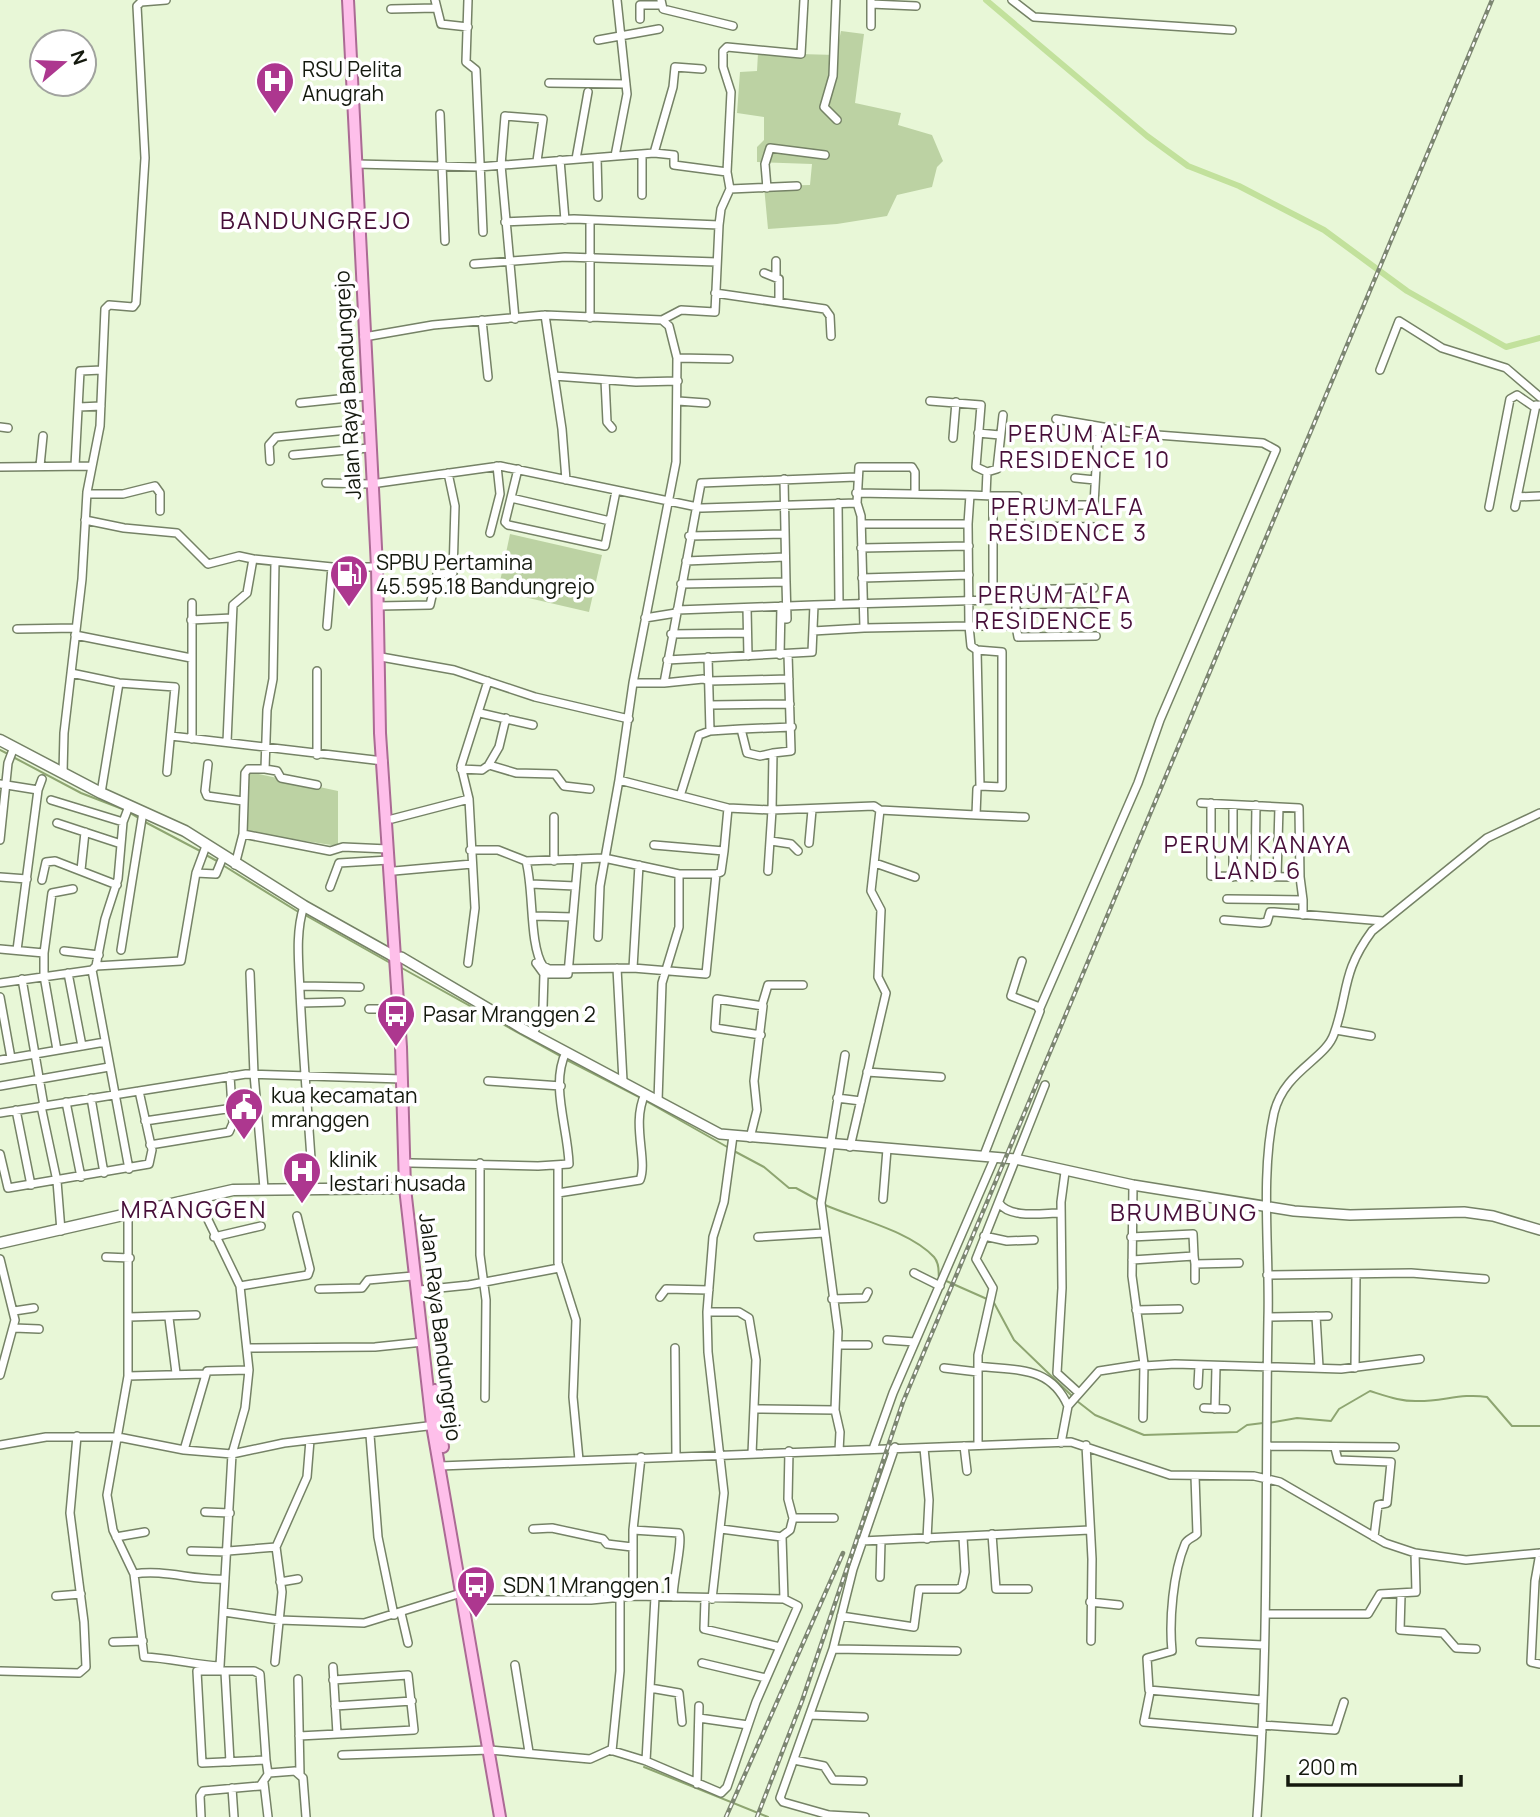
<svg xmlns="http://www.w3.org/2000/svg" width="1540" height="1817" font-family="Manrope,sans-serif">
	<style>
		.green { fill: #bcd2a3 }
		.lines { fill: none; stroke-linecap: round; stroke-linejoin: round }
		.stream { stroke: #8ea571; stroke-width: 2 }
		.canal { stroke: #c2e19c; stroke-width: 6 }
		.minor-casing { stroke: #758266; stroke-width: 10 }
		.tertiary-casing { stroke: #758266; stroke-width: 12 }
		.secondary-casing { stroke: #758266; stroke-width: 13 }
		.primary-casing { stroke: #ab6a94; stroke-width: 14 }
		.minor { stroke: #fff; stroke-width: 7 }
		.tertiary { stroke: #fff; stroke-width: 9 }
		.secondary { stroke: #fff; stroke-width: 10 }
		.primary { stroke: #febfea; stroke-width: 10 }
		.rail-casing { stroke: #7c8671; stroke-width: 4.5 }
		.rail { stroke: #fff; stroke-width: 2; stroke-dasharray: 5; stroke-linecap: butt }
		.labels { text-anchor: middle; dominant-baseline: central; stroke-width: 7; stroke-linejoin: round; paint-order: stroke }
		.poi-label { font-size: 21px; fill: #14190e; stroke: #fff; text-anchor: start }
		.street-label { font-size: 21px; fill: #14190e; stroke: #fff }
		.neighbourhood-label { font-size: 23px; letter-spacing: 2px; fill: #470f39; stroke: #fff }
		.quarter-label { font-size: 24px; letter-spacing: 2px; fill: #470f39; stroke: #fff }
	</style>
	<rect width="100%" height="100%" fill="#e8f7d7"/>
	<path class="green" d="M841,31L864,34L855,103L901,113L898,125L932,135L943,161L937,167L932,187L897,195L887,216L837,224L768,229L764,186L810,185L812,164L757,162V147L764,140V117L737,113L740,72L757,71L758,53L836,55Z
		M510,534L602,555L589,612L498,591Z
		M249,772L338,791V846L245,832Z"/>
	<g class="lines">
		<path class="stream" d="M0,750L8,754
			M13,757L81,793L125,810
			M130,813L140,819
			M145,822L202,852
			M206,855L217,861
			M221,864L300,913
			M305,915L392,964
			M400,967L560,1056
			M565,1059L641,1098
			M646,1101L729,1148
			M734,1151L764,1167L789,1188H796L818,1200
			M825,1205C857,1219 910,1231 934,1257C940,1264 938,1271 939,1278
			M944,1280L987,1299
			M993,1301L1014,1340L1073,1397
			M1077,1401L1095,1415L1144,1435L1237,1432L1247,1425L1263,1423
			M1268,1423L1297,1418L1331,1421L1339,1409L1370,1391C1386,1396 1402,1402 1419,1401C1443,1401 1463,1393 1487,1397L1512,1426H1540
			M644,1767L768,1817"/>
		<path class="canal" d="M986,0L1147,136L1188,166L1239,186L1324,230L1407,291L1506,347L1540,338"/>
		<defs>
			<path id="minor" d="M435,0L441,24L468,27
				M468,0L466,62L476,70L483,232
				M661,0L663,9L733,26
				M836,0L833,76L824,107L837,120
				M1012,0L1034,17L1232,30
				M871,4L916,6
				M391,9L436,8
				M640,19V5H661
				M871,26V0
				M598,40L659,29
				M549,83L626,84
				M440,114L445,241
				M654,153L673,87L675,67L702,69
				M615,156L627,94L617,0
				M597,158L598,197
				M576,159L588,92
				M560,160L565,220
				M356,164L479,167L654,153L674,155V165L727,172
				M767,188L765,164L770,148L825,155
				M730,189L797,186
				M642,195V154
				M505,222L574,219L719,225
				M474,264L565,257L717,262
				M764,273L779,279V302
				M776,275V261
				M715,293L825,309L830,316L831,336
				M545,315L562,429L566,480
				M590,318V220
				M515,319L501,165L505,116L543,119L537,161
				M482,320L488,377
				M662,320L669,326L677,358L676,462L633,683L619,780L728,808L772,810L768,871
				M364,337L433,325L545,315L662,320L681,310L715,312L719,225L721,209L730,189L727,172L731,92L723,67V51L727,47L801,54L804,0
				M677,358L729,359
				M1380,370L1399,321L1442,348L1506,368L1540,397
				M554,376L636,382L678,381
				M605,380L607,422L612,428
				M678,401L706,403
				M930,401L981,405L976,467L987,472
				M300,403L367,396
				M79,407L101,406
				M0,427L8,428
				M978,433L1000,435
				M953,438L956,402
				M1077,454L1096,456
				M293,455L369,448
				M270,461L269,445L276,437L368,428
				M40,466L43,436
				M75,466L80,371L102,370
				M0,467L92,466
				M518,469L505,522L508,525L605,546L616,491
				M1075,478L1095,480
				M326,483L371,484L500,466L702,508L857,503L861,516L864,628L969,626L971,646L977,650L980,786L1002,787V652L977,650
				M856,493L970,495
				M87,494H123L155,486L160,493V511
				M986,495L987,472L997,469L1003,415
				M993,496H1018L1021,526L1097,527
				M1517,497L1540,496
				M511,498L610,521
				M838,503L839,603
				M857,503L859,467H912L915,472V493
				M1019,505H1094L1098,432L1079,429
				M1489,507L1510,399L1517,395L1533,406L1540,405
				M1515,507L1536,405
				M85,520L124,528L177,533L208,564L239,556L253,559
				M862,524H968L969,626H1016V592L1019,590L1094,588
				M490,533L500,494L497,466
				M689,536L785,534
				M861,548L969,546
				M686,561L785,557
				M862,578L969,575
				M681,584L786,582L784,479
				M814,605L993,600V496L970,495L968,524
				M379,606L430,605L437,574L453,573L455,506L448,473
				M747,608L748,656
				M1017,613L1095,612
				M645,618L676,613
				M781,619H787L786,582
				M191,620L232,618
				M327,626L332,567
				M1016,626L1018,637L1096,636
				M17,629L76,628
				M813,631L864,628
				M671,634L747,633
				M75,635L191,658
				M780,655L781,606
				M381,657L454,670L535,697L629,719
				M708,657L710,731
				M667,660L812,652L814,605L677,610
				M71,673L119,683L175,687L167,772
				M633,683H664L701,483L856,477
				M664,683L703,679L709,681L789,679
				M710,705L790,704
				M480,713L533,725
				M741,729L792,727
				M171,736L383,761
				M192,739V603
				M227,742L233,605L247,593L253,559L332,567H377
				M773,753L791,751L788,654
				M317,755V671
				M208,764L205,791L207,796L243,801
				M488,766L499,747L506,718
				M265,769L277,771L281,778L317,785
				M461,769L482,770L489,765L516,773L555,774L564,786L590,789
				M63,773L64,733L82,579L87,492L100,426L105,309L109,305L133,307L136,303L145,158L137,6L141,2L166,0
				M0,784L38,790
				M977,789L976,815L1025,817
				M101,793L119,683
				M681,793L699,735L710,731L741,729L747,753L760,756L773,753L772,810L874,806L880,810L871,891L881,910L878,977L886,993L850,1147
				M51,800L123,822
				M1201,803L1299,808L1300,877
				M1211,803V876L1300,877L1303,900
				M129,806L123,822L118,879L105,919L96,966L92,970L129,1169
				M880,810L976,815
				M554,817V861
				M392,819L469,799
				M57,823L121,844
				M243,834L330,851L343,847L388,849
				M0,840L8,763L14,747
				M771,841L791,844L798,851
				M809,843L812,810
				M654,845L724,851L728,808
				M470,850H498L526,861L604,858L679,874H716L706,974L633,968L549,969L543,966C529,945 534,890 526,861
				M875,863L915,877
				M235,865L243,834L245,773L248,769H265L267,710L273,679L275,562
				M81,870L85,832
				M394,871L472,864
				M196,873L206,846
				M716,874L721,872L724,851
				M0,877L27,879
				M1233,877V805
				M1255,877L1256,805
				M1277,877L1279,807
				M42,880L46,862L55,861L117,885
				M531,884L575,886
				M330,887L339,863L389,860
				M1227,899L1303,900V915
				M304,906C295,933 299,964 300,992C303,1058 309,1123 313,1189
				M535,916L573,917
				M1224,920L1261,923L1267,922L1270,912H1274L1383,921
				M598,937L600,886L619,780
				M0,949L44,953L52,893L73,889
				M17,950L38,790L42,779
				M121,950L143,812
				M64,951L99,955
				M44,953V976L57,1050
				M540,962L536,963L544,974H568L578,859
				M468,963L475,908L469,799L461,766L488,681
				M96,966L181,961L196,873L216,874L223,857
				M617,968L623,1081
				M633,968L639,865
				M68,973L82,1046
				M250,973L254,1074L264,1188
				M22,979L44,1106
				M0,983L92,970
				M300,986L360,987
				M0,997L11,1058
				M301,1003L341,1002
				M762,1005L768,985H803
				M1040,1008L1138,783L1160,720L1276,450L1263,443L1144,434L1056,419
				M369,1009H399
				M1336,1030L1371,1036
				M533,1035L543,1007L544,974
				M0,1060L105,1042
				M867,1072L941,1077
				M488,1081L561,1086
				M0,1086L109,1067
				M91,1098L104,1173
				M837,1098L861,1101
				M658,1101L662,983L679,927V874
				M66,1102L81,1177
				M41,1106L57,1181L61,1231
				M16,1110L31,1185
				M0,1113L246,1074L402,1079
				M145,1121L233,1108
				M750,1138L757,1110L754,1081L763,1006L717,999L715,1028L761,1035
				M150,1145L229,1132L233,1123L230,1076
				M0,1154L8,1188L149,1164L152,1150L139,1091
				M984,1155L1040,1011L1037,1006L1011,996L1022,961
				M411,1163L538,1166L569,1164C568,1128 550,1085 566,1052
				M480,1163V1255L486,1300L485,1398
				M558,1166V1263L576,1320L573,1397L579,1460
				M1065,1172L1061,1202L1062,1288L1057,1373L1079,1393
				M1133,1185L1132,1276L1144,1364L1143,1418
				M558,1193L640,1180C648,1160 631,1124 645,1094
				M883,1199L887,1149
				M999,1203C1010,1219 1043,1213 1060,1213
				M128,1215V1376L107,1495L113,1530L134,1574L144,1657C171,1658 194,1665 220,1666L232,1454L245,1408L249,1370L240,1286L197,1197
				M984,1236L1007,1241L1034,1240
				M214,1237L261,1226
				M758,1237L824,1233
				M1131,1237L1193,1234L1194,1256
				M106,1257L130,1258
				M0,1259L15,1320L0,1375
				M1132,1260L1194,1256L1195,1264L1239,1263
				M1195,1264V1280
				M914,1273L940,1286
				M1267,1275L1411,1273L1485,1279
				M240,1286L308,1275L310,1269L297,1216
				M319,1289L362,1288L368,1280L413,1276
				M420,1290L469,1285L559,1268
				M660,1297L666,1289L709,1290
				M832,1299L865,1298L868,1292
				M1136,1310L1179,1309
				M14,1311L34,1308
				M707,1312H739L749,1318L756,1360L752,1454
				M1316,1316L1319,1367
				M129,1317L196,1315
				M1268,1317L1328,1316
				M169,1318L176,1373
				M14,1328L39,1329
				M887,1340L915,1342
				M838,1345H868
				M247,1348L375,1347L423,1342
				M675,1348L676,1456
				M978,1366C1016,1371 1050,1365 1068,1406L1061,1443
				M1144,1366L1175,1364L1341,1369L1420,1359
				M944,1368L978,1372
				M1355,1368L1356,1274
				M128,1376L205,1374
				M1198,1385L1199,1366
				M1068,1406L1099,1371L1144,1364
				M1204,1408L1226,1409
				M755,1409L835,1410
				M1215,1409L1216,1367
				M370,1435L378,1537L394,1615
				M0,1445L46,1437H118L184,1450L232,1454L284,1443L436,1425
				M978,1445V1355L993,1288L976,1259L1045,1085
				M1086,1445L1092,1559L1091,1641
				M964,1446L967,1471
				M1267,1446L1395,1447
				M924,1448L929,1500L927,1539
				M1335,1448L1338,1460L1391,1462L1387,1503L1378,1505L1374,1537
				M873,1449L893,1393L995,1157
				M184,1450L207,1371L249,1370
				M789,1451L788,1499L793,1518
				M839,1451L840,1432L835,1410L838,1331L821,1203L845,1055
				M440,1466L1071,1442L1170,1475L1254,1476L1280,1482L1385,1543L1415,1553L1466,1560L1540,1553
				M1195,1476L1197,1534C1193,1538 1187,1539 1185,1544C1173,1573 1169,1620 1172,1651L1147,1658L1149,1690L1262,1700
				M205,1512L230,1513
				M533,1529L552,1528L603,1539L607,1544L632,1547
				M721,1529L782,1537L784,1599
				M633,1530L679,1533C683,1541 673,1581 673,1597
				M992,1534L996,1589H1028
				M782,1536L790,1530L793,1518H834
				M116,1537L145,1532
				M862,1541L1090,1530
				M191,1551L228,1552
				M228,1551L276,1547
				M1540,1553L1535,1581L1531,1662L1540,1664
				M134,1574C165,1569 194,1581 225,1579
				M880,1577L881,1541
				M280,1582L298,1579
				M465,1582L477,1581
				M1401,1595L1400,1630L1443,1633L1456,1648L1476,1649
				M56,1596L81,1594
				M633,1596V1530L641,1457
				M705,1599L704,1629L780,1647
				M712,1599L724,1493L708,1352L707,1312L713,1237L724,1202L733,1136
				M1090,1602L1119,1605
				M224,1612L279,1620L364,1623L461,1593
				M401,1613L408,1643
				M1266,1614H1368L1380,1594L1416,1592L1415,1553
				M841,1616L914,1627L919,1589H958L962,1586L965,1572L963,1537
				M113,1642L143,1641
				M1200,1642L1263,1645
				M833,1649L957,1651
				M275,1662L282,1592L276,1547L307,1477L310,1440
				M702,1663L766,1678
				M515,1665L529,1752
				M333,1667L337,1734
				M0,1671L79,1673L86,1667L84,1622L70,1513L77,1436
				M225,1672L230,1762
				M298,1679L300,1774
				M650,1688L679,1693L682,1722
				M1150,1692L1144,1722L1262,1732
				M335,1706L412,1701
				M810,1715L864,1717
				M699,1718L748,1725
				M1262,1725L1335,1730L1344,1702
				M299,1736L414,1730L408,1675L333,1680
				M612,1751L620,1671V1599
				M342,1755L490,1750L590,1759L610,1750L646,1761L721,1793L727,1787L756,1702L798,1606L784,1599L633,1596L591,1600H468
				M266,1760L260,1674L254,1671H197L202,1763L266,1760L268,1774
				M794,1760L824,1766L833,1780L863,1781
				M646,1761L655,1597
				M264,1783L268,1817
				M697,1784L699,1706
				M232,1788L234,1817
				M201,1817L200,1796L203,1791L260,1786L269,1773L295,1771L303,1778L306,1817
				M865,1817L829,1815L783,1802L780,1798L833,1649L853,1569L895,1447
				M1257,1817C1269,1651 1265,1485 1268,1319C1270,1255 1260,1175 1274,1113C1284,1071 1325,1060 1334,1034C1349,992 1341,973 1372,931L1487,838L1540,813"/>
			<path id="tertiary" d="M401,957L523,1029L720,1134L1015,1159L1133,1185L1294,1211L1350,1215L1464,1212L1493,1216L1540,1230"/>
			<path id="secondary" d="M0,740L101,793L185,831L304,906L395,957
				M0,1243L233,1190L412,1188"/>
			<path id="primary" d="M348,0L377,567L380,733L401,1047L405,1188L432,1425L500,1817
				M435,1390L443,1447"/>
		</defs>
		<use href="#minor" class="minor-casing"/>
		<use href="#tertiary" class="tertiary-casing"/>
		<use href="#secondary" class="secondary-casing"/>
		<use href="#primary" class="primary-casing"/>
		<use href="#minor" class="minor"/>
		<use href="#tertiary" class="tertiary"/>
		<use href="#secondary" class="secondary"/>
		<use href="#primary" class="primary"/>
		<defs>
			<path id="rail" d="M726,1817L843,1553
				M757,1817L802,1701L903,1402L1492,0"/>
		</defs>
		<use href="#rail" class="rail-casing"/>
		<use href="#rail" class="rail"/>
	</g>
	<defs>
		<symbol id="hospital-pin" viewBox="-11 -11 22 30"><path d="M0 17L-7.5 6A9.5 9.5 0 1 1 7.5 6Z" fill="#ad378f" stroke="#fff"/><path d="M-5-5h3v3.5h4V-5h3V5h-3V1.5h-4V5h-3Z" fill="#fff"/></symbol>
		<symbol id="fuel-pin" viewBox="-11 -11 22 30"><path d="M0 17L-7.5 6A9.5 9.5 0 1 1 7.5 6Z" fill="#ad378f" stroke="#fff"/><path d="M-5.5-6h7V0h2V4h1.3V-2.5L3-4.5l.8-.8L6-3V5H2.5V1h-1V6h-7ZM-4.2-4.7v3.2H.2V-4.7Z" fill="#fff"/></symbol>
		<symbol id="bus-pin" viewBox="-11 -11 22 30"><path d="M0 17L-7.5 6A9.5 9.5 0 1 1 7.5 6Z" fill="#ad378f" stroke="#fff"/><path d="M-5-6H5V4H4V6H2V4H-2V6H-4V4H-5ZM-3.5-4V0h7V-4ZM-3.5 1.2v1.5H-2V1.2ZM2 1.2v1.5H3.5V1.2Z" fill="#fff"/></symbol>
		<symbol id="civic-pin" viewBox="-11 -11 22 30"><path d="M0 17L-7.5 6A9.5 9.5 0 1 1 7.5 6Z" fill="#ad378f" stroke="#fff"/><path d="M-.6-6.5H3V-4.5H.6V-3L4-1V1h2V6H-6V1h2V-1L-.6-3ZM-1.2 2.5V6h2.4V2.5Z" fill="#fff"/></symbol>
	</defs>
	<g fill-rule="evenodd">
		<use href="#hospital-pin" x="253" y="59" width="44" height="60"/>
		<use href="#fuel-pin" x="327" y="552" width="44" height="60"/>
		<use href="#bus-pin" x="374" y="992" width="44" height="60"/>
		<use href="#civic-pin" x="222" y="1085" width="44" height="60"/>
		<use href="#hospital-pin" x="280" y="1149" width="44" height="60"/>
		<use href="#bus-pin" x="454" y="1563" width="44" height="60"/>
	</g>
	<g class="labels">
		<g class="poi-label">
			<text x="302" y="69">RSU Pelita<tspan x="302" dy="24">Anugrah</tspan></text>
			<text x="376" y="562">SPBU Pertamina<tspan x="376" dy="24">45.595.18 Bandungrejo</tspan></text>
			<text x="423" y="1014">Pasar Mranggen 2</text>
			<text x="271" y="1095">kua kecamatan<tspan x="271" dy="24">mranggen</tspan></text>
			<text x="329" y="1159">klinik<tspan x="329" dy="24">lestari husada</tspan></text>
			<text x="503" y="1585">SDN 1 Mranggen 1</text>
		</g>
		<g class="street-label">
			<text transform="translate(347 385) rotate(-93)">Jalan Raya Bandungrejo</text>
			<text transform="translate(441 1327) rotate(83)">Jalan Raya Bandungrejo</text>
		</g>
		<g class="neighbourhood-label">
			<text x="1085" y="433">PERUM ALFA<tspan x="1085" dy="26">RESIDENCE 10</tspan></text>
			<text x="1068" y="506">PERUM ALFA<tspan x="1068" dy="26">RESIDENCE 3</tspan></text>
			<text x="1055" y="594">PERUM ALFA<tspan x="1055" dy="26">RESIDENCE 5</tspan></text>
			<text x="1258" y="844">PERUM KANAYA<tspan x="1258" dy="26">LAND 6</tspan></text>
		</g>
		<g class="quarter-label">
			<text x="316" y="219">BANDUNGREJO</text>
			<text x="194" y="1208">MRANGGEN</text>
			<text x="1184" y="1211">BRUMBUNG</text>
		</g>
	</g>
	<g transform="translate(63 63) rotate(71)"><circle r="33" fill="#ffffff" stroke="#a1a39f" stroke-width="2"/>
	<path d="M0-5L12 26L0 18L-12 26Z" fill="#ad378f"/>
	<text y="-10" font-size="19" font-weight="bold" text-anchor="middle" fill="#14190e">N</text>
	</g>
	<path d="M1288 1775v10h173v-10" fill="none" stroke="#14190e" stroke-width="3.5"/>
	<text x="1298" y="1775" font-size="21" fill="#14190e" stroke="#ffffff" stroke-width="5" paint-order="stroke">200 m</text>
</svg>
